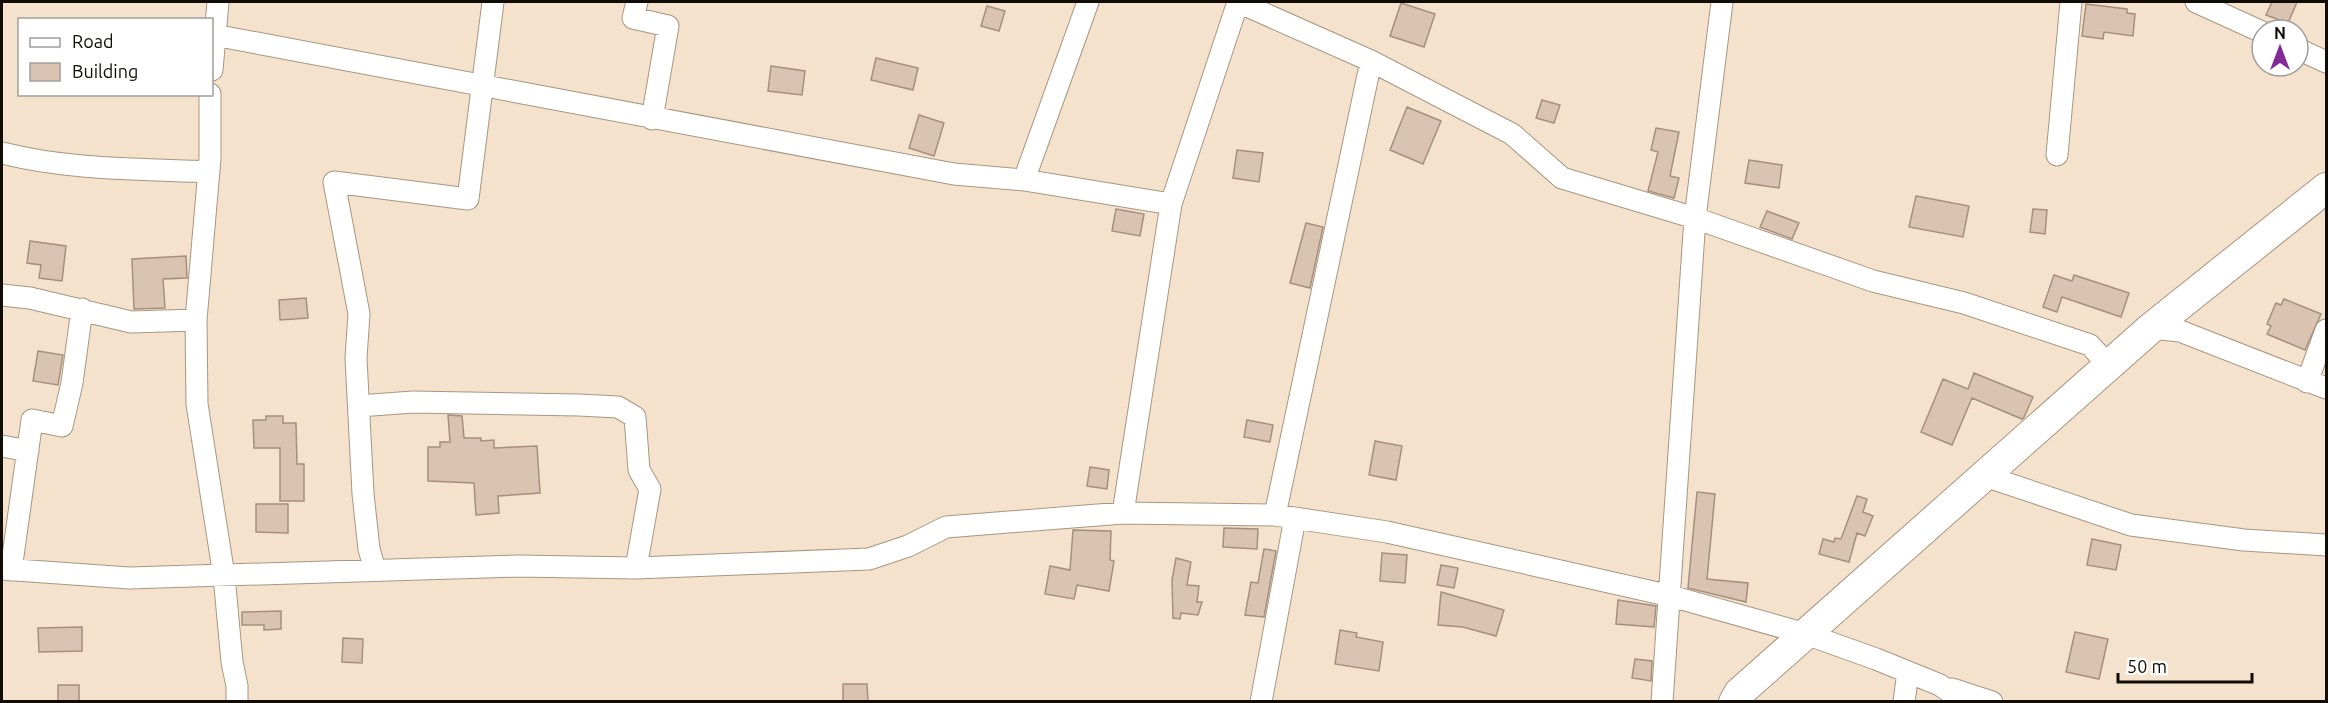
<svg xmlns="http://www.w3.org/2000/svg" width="2328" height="703" font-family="Ubuntu,sans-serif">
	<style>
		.building { fill: #dbc3b2; stroke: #a58f7e; stroke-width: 1.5 }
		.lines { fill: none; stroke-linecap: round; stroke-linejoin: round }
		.street-casing { stroke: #a79681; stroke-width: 23 }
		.secondary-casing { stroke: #a79681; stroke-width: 32 }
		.street { stroke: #fff; stroke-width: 21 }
		.secondary { stroke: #fff; stroke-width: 30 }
	</style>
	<rect width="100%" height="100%" fill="#f5e2cc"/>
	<path class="building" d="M2272,2H2297L2288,23L2266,15Z
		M1401,3L1435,14L1424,47L1390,36Z
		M2086,4L2127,9V13L2135,14L2133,36L2104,32L2103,39L2082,36Z
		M987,6L1005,11L999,31L981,26Z
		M876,58L918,68L913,90L871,80Z
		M771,66L805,71L802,95L768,91Z
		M1542,100L1560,105L1554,123L1536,118Z
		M1407,107L1441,121L1423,164L1390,150Z
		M919,115L944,123L934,156L909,148Z
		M1656,128L1679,132L1670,176L1679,178L1674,198L1648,191L1658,152L1651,150Z
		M1237,150L1263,153L1259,182L1233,178Z
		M1749,160L1782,165L1779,188L1745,183Z
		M1916,196L1969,206L1963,237L1909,227Z
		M1116,209L1144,214L1140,236L1112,231Z
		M2033,209L2047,210L2045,234L2030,232Z
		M1767,211L1799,223L1792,239L1760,227Z
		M1306,223L1323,227L1310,288L1290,283Z
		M30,241L66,246L62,281L39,278L41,265L27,263Z
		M186,256L187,278L163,279L165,308L134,309L132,259Z
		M2054,275L2072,281L2074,275L2129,293L2121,317L2062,297L2057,312L2043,307Z
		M306,298L308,318L280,320L279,300Z
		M2284,299L2321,314L2305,350L2267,334L2271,326L2267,324L2276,303L2281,305Z
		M38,351L63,355L58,385L33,381Z
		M1974,373L2033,397L2024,417L2022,419L1972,398L1952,445L1921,432L1943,379L1968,389Z
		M448,415L462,416L464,438H481V441L494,440V448L537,446L540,493L498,496L499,513L476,515L474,483L428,481V447H440V442H450Z
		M266,416H283V423H296L297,464H304V501H280V448H254L253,420H266Z
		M1247,420L1273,425L1270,442L1244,437Z
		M1375,441L1402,446L1396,480L1369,475Z
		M1090,467L1109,470L1107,489L1087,486Z
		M1697,492L1715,494L1707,579L1748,583L1746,602L1688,588Z
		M1857,496L1867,499L1863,512L1873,516L1865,536L1857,533L1849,562L1819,554L1823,539L1834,542L1835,538L1841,539Z
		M256,504H288V533L256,532Z
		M1224,528L1258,529L1257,549L1223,547Z
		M1073,530L1111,531L1110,560L1114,561L1109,591L1077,585L1074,599L1045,594L1050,566L1070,570Z
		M2092,539L2121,545L2116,570L2087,565Z
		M1264,549L1276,551L1264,617L1245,615L1251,582L1258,583Z
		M1382,553L1407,555L1405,583L1380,581Z
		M1176,558L1191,562L1187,585L1199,586L1197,602H1202L1198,615L1181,613L1180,619L1173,618L1172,580Z
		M1441,565L1458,568L1454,588L1437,585Z
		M1441,592L1504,610L1496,636L1463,627L1438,625Z
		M1618,600L1656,606L1654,627L1616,624Z
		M281,611V629L264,630V625H242V612Z
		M82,627V651L39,652L38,628Z
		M1340,630L1357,633L1356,637L1383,642L1379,671L1335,664Z
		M2075,632L2108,639L2099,679L2066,672Z
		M343,638L363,639L362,663L342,662Z
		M1635,659L1652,661L1651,681L1632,678Z
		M843,684H867L868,702H843Z
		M58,685H79V702H58Z"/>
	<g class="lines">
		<defs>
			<path id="street" d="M637,2L633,18L668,26L652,119
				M1238,2L1371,61L1512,134L1562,178L1695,218L1873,281L1964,303L2090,345L2109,366
				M2196,2L2262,32
				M214,35L954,174L1024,180L1171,204
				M2298,49L2326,62
				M212,70L218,2
				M210,94V158L196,320L197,404L224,576L232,662L237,686V702
				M2,153C68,170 140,169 209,172
				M2057,155L2071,2
				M1024,180L1088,2
				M2,295L30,298L131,322L196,320
				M2151,328L2180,331L2326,388
				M2307,382L2326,330
				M359,406L413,402L579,405L618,407L635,417L639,470L650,489L636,568
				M2,446L28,451
				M1985,476L2131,525L2244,540L2326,545
				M1123,513L1171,204L1238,2
				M1275,515L1371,61
				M2,569L129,578L518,566L636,568L869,559L908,546L946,527L1123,513L1275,515L1387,532L1671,596L1806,634L1876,659L1940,685L1963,702
				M11,570L32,420L62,426L72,383L82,309
				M375,570L369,549L363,494L356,358L359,314L334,182L468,199L493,2
				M1952,689L1992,702
				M1261,702L1295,518
				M1662,702L1695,218L1722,2
				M1904,702L1908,672"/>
			<path id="secondary" d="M1734,702L1739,693L2151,328L2326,188"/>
		</defs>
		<use href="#street" class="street-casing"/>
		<use href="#secondary" class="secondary-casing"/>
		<use href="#street" class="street"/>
		<use href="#secondary" class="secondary"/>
	</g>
	<rect width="2328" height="703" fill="none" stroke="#110c05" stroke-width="6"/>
	<rect x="18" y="18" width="195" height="78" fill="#ffffff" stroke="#a09e9b" stroke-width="1.5"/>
	<rect x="30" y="38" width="30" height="9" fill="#ffffff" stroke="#a09e9b" stroke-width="1.5"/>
	<text x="72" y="48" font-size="18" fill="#110c05">Road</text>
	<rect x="30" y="63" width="30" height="18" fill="#dbc3b2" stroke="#a09e9b" stroke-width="1.5"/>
	<text x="72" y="78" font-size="18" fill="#110c05">Building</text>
	<g transform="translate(2280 48)"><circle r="28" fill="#ffffff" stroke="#a09e9b" stroke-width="1.5"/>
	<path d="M0-4.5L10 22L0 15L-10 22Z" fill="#822b98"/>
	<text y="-9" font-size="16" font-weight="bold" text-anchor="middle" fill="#110c05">N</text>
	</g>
	<path d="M2118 673v9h134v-9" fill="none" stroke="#110c05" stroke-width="3"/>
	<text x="2127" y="673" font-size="18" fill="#110c05" stroke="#ffffff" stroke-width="4.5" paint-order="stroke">50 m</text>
</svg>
